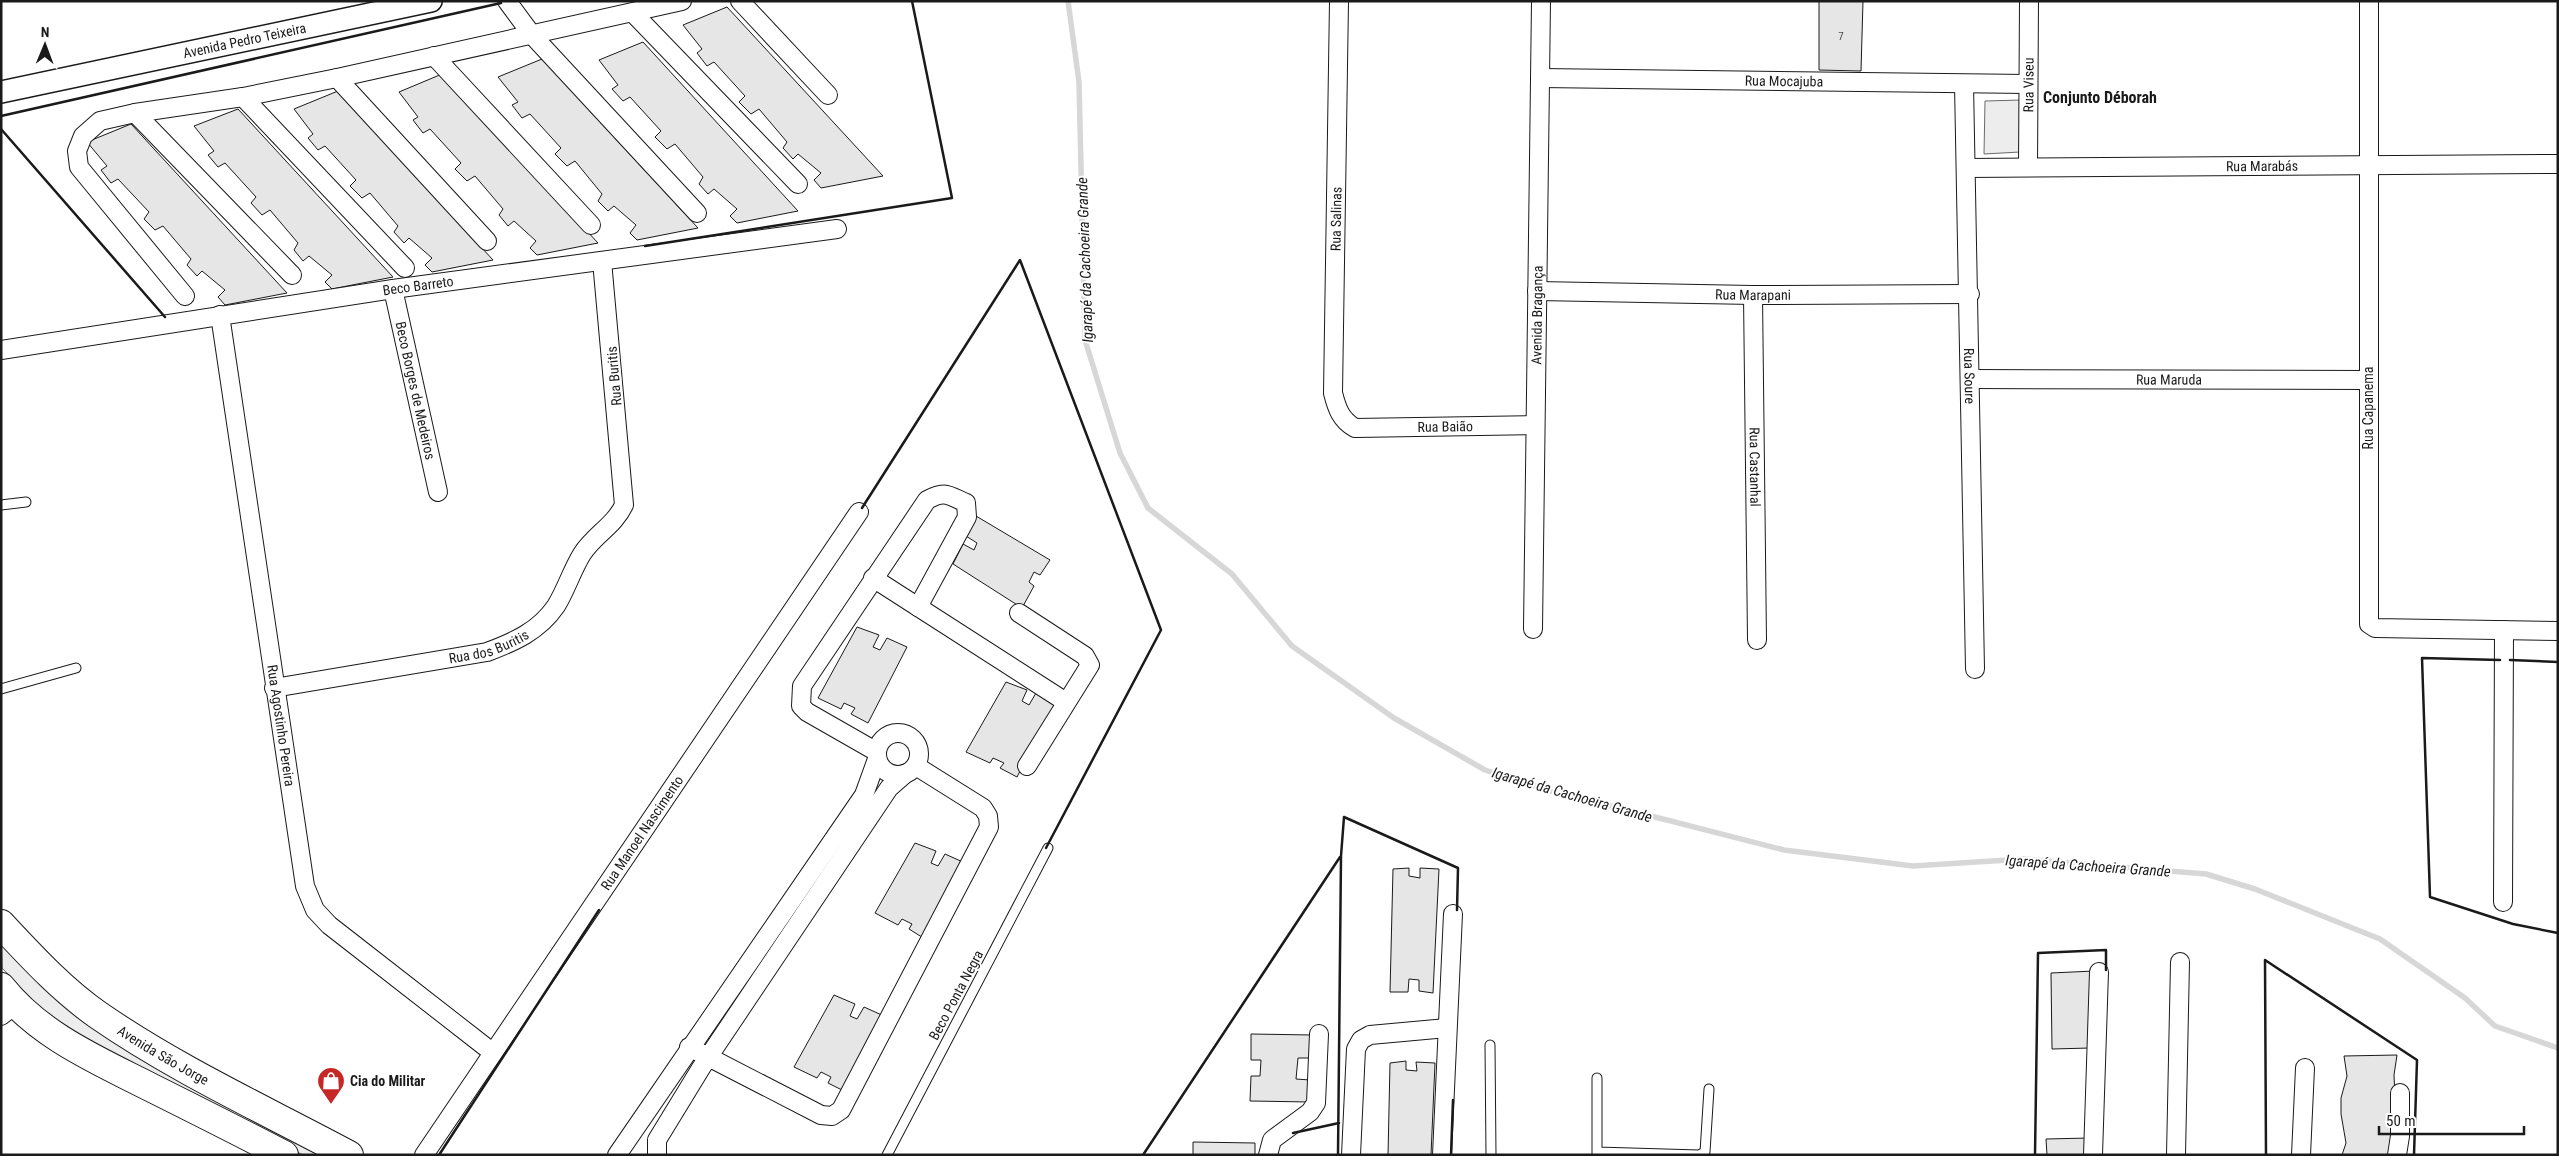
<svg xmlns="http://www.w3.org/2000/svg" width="2559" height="1156" font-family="'Roboto Condensed',sans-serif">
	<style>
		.built { fill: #ededed; stroke: #6a6a6a }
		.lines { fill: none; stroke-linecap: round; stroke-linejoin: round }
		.stream { stroke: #d7d7d7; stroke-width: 5.5 }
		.building { fill: #e6e6e6; stroke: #1a1a1a }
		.service-casing { stroke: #1a1a1a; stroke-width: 11 }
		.minor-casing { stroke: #1a1a1a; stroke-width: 20 }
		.tertiary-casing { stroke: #1a1a1a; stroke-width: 24 }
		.primary-casing { stroke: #1a1a1a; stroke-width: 30 }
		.service { stroke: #fff; stroke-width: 9 }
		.minor { stroke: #fff; stroke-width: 18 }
		.tertiary { stroke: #fff; stroke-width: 21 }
		.primary { stroke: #fff; stroke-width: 28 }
		.wall { stroke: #1a1a1a; stroke-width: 2.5 }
		.labels { text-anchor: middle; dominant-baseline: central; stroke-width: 4; stroke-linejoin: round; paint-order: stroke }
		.number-label { font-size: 11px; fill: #4d4d4d }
		.street-label { font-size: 14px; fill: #1a1a1a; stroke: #fff }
		.poi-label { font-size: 14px; font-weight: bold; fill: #1a1a1a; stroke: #fff; text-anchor: start }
		.water-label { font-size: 15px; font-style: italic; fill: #1a1a1a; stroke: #fff }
		.quarter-label { font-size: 16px; font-weight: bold; fill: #1a1a1a; stroke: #fff }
	</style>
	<rect width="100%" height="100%" fill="#fff"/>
	<path class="built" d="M2021,100L2020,152L1984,154L1985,101Z
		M1,933L31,974L332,1155H303L113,1058L43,1011L2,968Z"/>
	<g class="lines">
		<path class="stream" d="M1068,1L1079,82L1085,340L1120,453L1148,508L1232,574L1292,646L1394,718L1485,770L1563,795L1624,809L1784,850L1913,866L2024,859L2206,874L2255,889L2380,939L2465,998L2495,1026L2558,1048"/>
	</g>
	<path class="building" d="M1819,1H1863L1861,71L1819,70Z
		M727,7L883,176L821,188L814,180L821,173L798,154L793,159L783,148L787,142L759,109L751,114L739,102L745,96L714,62L707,66L697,53L702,49L683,25Z
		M643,42L798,211L737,223L730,216L737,209L714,189L708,194L699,184L703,177L675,144L667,149L655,137L661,131L630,97L623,101L612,89L618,85L599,60Z
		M542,59L698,228L637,240L630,233L636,225L614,206L608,211L598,201L602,194L575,161L567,166L555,154L561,148L530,114L522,118L512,105L518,102L498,77Z
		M442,74L598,243L537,255L530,248L536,241L514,221L508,226L499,215L503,209L475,176L467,181L455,169L461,163L430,129L423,133L413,120L418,117L399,92Z
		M338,91L493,260L432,272L425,265L432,258L409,238L404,243L394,232L398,226L370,193L362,198L350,186L356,180L325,146L318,150L308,138L313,134L294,109Z
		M238,109L393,277L332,289L325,282L332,275L309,256L303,261L294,250L298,243L270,210L262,215L251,203L256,197L225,163L218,167L208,155L214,151L194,126Z
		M131,124L287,293L225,305L218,297L225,290L202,271L197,276L187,265L191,259L163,226L155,230L144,219L149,212L118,179L111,183L101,170L107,166L87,142Z
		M976,516L1050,560L1040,575L1034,572L1029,582L1034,586L1022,608L953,564L963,544L974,550L977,543L966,536Z
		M857,627L879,635L873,647L880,650L887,638L907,647L868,723L851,714L855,708L844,703L841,709L818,698Z
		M1006,682L1027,690L1022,701L1029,705L1036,693L1056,702L1017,777L1000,768L1004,763L993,758L990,763L966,752Z
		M915,843L936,851L931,863L938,866L945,854L965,863L925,939L909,929L912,924L902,919L898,925L875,913Z
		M1409,868V876L1420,878V868L1439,869L1433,993L1419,991V980L1409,979L1408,992H1390L1393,869Z
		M2094,971L2090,1048L2052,1049L2051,973Z
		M834,995L855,1004L850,1016L857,1019L864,1007L884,1016L844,1091L828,1083L831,1077L821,1072L817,1078L794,1067Z
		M1251,1034L1312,1035V1058H1298L1296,1079L1310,1080V1102L1250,1101L1251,1076H1260L1261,1060H1251Z
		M2397,1055L2394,1075L2396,1119L2390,1141V1155H2342L2346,1143L2341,1114V1098L2347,1076L2344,1056Z
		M1406,1061V1070L1417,1071L1416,1062L1435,1063L1431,1155H1388L1390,1063Z
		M2089,1138L2088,1155H2047L2046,1139Z
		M1193,1142L1255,1143V1155H1193Z"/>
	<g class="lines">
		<defs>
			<path id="service" d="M1,505L26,502
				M1,689L76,668
				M1490,1045L1491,1155
				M1597,1152V1078
				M887,1155L1048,848
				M1597,1155V1152L1699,1155L1705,1152L1709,1089"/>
			<g id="minor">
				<path d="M507,1L532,35L697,213"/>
				<path d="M740,1L828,95"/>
				<path id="s1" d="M1339,1L1333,393C1337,409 1341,420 1355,428L1535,425"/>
				<path d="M2369,1V624L2375,628L2558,631"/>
				<path d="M633,13L798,184"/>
				<path d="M434,56L591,225"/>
				<path d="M337,78L487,241"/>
				<path id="s2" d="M1540,78L2028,84"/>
				<path id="s3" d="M1964,84L1975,669"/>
				<path d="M243,97L405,268"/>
				<path d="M135,113L292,275"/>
				<path id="s4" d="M2028,167L2029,1"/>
				<path id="s5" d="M1967,168L2558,164"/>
				<path id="s6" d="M393,289L438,492"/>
				<path id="s7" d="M1537,291L1753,295L1970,294"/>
				<path id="s8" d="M1753,295L1757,640"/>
				<path d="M185,296L79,167L77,151L83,136L100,121L135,113L243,97L337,78L682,1"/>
				<path id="s9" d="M220,315L305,886L315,910L329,925L492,1052"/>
				<path id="s10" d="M1,350L393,289L837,229"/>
				<path id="s11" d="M1970,379L2368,380"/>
				<path d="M873,578L1066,702"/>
				<path d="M1019,613L1085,656L1090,665L1027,766"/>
				<path id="s12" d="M1533,629L1541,1"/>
				<path id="s13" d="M274,688L487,652C514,642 539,631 556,606C566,590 572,570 582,554C594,535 614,526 624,505L602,261"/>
				<circle cx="898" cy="754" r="21"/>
				<path d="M877,752L807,712L801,706L802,686L927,500C945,490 948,495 966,503L967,517L918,607"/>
				<path d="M2503,902L2504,630"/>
				<path d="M1,1016L15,1005"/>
				<path d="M689,1047L821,1115L832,1116L841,1110L989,827L988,816L983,808L916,766"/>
				<path id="s14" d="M424,1155L859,512"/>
				<path d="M617,1155L864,795L877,759"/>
				<path d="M657,1155V1140L701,1068L889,788L905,774"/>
				<path d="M1268,1155L1272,1140L1310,1112L1316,1103L1319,1034"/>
				<path d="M1351,1155L1356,1049L1361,1040L1370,1035L1447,1028"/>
				<path d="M1442,1155L1453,914"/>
				<path d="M2093,1155L2099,972"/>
				<path d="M2176,1155L2180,962"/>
				<path d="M2301,1155L2305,1068"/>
				<path d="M2397,1155L2400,1136V1093"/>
			</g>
			<g id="tertiary">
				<path id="s15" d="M1,92L431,1"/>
			</g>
			<g id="primary">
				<path id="s16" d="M1,924C31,956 61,989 98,1015C176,1069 265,1110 349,1155"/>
				<path d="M1,987C40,1036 97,1060 152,1088C196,1110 240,1132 284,1155"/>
			</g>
		</defs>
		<use href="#service" class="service-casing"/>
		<use href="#minor" class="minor-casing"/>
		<use href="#tertiary" class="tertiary-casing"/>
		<use href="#primary" class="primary-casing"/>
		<use href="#service" class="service"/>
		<use href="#minor" class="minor"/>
		<use href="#tertiary" class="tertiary"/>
		<use href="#primary" class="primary"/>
		<path class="wall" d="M1,116L501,3
			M1,129L165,317
			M645,246L952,198L912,1
			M862,508L1020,260L1161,630L1046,848
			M2500,660L2422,658L2430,897L2513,924L2558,933
			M2510,660L2558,662
			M1293,1133L1339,1123
			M439,1155L599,910
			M1143,1155L1340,857
			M1338,1155L1341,856L1344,817L1458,868L1457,910
			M1451,1155L1453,1100
			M2035,1155L2038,953L2106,950V970
			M2266,1155L2265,960L2417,1060L2414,1155"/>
	</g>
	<defs>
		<symbol id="shop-pin" viewBox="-11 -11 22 30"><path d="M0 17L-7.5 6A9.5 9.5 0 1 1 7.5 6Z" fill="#c62828" stroke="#fff"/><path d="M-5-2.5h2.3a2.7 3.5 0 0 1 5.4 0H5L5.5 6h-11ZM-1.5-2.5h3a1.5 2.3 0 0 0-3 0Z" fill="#fff"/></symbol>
	</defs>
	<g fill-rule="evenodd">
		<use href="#shop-pin" x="315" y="1065" width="32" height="43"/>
	</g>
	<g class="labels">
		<g class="number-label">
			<text x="1841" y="36">7</text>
		</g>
		<g class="street-label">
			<text stroke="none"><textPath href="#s15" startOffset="249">Avenida Pedro Teixeira</textPath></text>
			<text stroke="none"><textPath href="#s2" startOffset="244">Rua Mocajuba</textPath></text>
			<text stroke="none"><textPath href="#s4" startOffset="82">Rua Viseu</textPath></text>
			<text stroke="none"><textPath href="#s5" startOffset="295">Rua Marabás</textPath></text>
			<text transform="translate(1336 219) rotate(-89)">Rua Salinas</text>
			<text stroke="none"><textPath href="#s10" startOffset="422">Beco Barreto</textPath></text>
			<text stroke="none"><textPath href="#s7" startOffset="216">Rua Marapani</textPath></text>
			<text stroke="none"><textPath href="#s12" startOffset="314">Avenida Bragança</textPath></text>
			<text transform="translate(614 376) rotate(-95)">Rua Buritis</text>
			<text stroke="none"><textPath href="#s3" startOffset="292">Rua Soure</textPath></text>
			<text stroke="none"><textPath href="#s11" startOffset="199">Rua Maruda</textPath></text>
			<text stroke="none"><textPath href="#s6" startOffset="104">Beco Borges de Medeiros</textPath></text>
			<text transform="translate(2368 408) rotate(-90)">Rua Capanema</text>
			<text stroke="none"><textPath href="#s1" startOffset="525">Rua Baião</textPath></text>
			<text stroke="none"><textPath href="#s8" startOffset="172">Rua Castanhal</textPath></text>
			<text stroke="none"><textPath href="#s13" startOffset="219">Rua dos Buritis</textPath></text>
			<text stroke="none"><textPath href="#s9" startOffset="415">Rua Agostinho Pereira</textPath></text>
			<text stroke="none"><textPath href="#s14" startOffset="389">Rua Manoel Nascimento</textPath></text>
			<text transform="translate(956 995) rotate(-62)">Beco Ponta Negra</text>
			<text stroke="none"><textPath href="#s16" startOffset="210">Avenida São Jorge</textPath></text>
		</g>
		<g class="poi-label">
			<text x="350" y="1081">Cia do Militar</text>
		</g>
		<g class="water-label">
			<text transform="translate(1085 260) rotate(-92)">Igarapé da Cachoeira Grande</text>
			<text transform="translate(1572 795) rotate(16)">Igarapé da Cachoeira Grande</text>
			<text transform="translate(2088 866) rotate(4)">Igarapé da Cachoeira Grande</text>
		</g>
		<g class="quarter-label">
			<text x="2100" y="97">Conjunto Déborah</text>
		</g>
	</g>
	<rect width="2559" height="1156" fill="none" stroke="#1a1a1a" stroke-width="5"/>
	<g transform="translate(45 45) rotate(1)" stroke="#ffffff" stroke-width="4" paint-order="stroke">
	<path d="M0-4L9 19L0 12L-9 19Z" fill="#1a1a1a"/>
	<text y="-8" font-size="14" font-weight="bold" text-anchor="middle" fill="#1a1a1a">N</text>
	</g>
	<path d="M2379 1126v8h145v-8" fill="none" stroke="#1a1a1a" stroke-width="2.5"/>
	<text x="2386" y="1126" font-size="15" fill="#1a1a1a" stroke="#ffffff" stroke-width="4" paint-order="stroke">50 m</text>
</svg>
